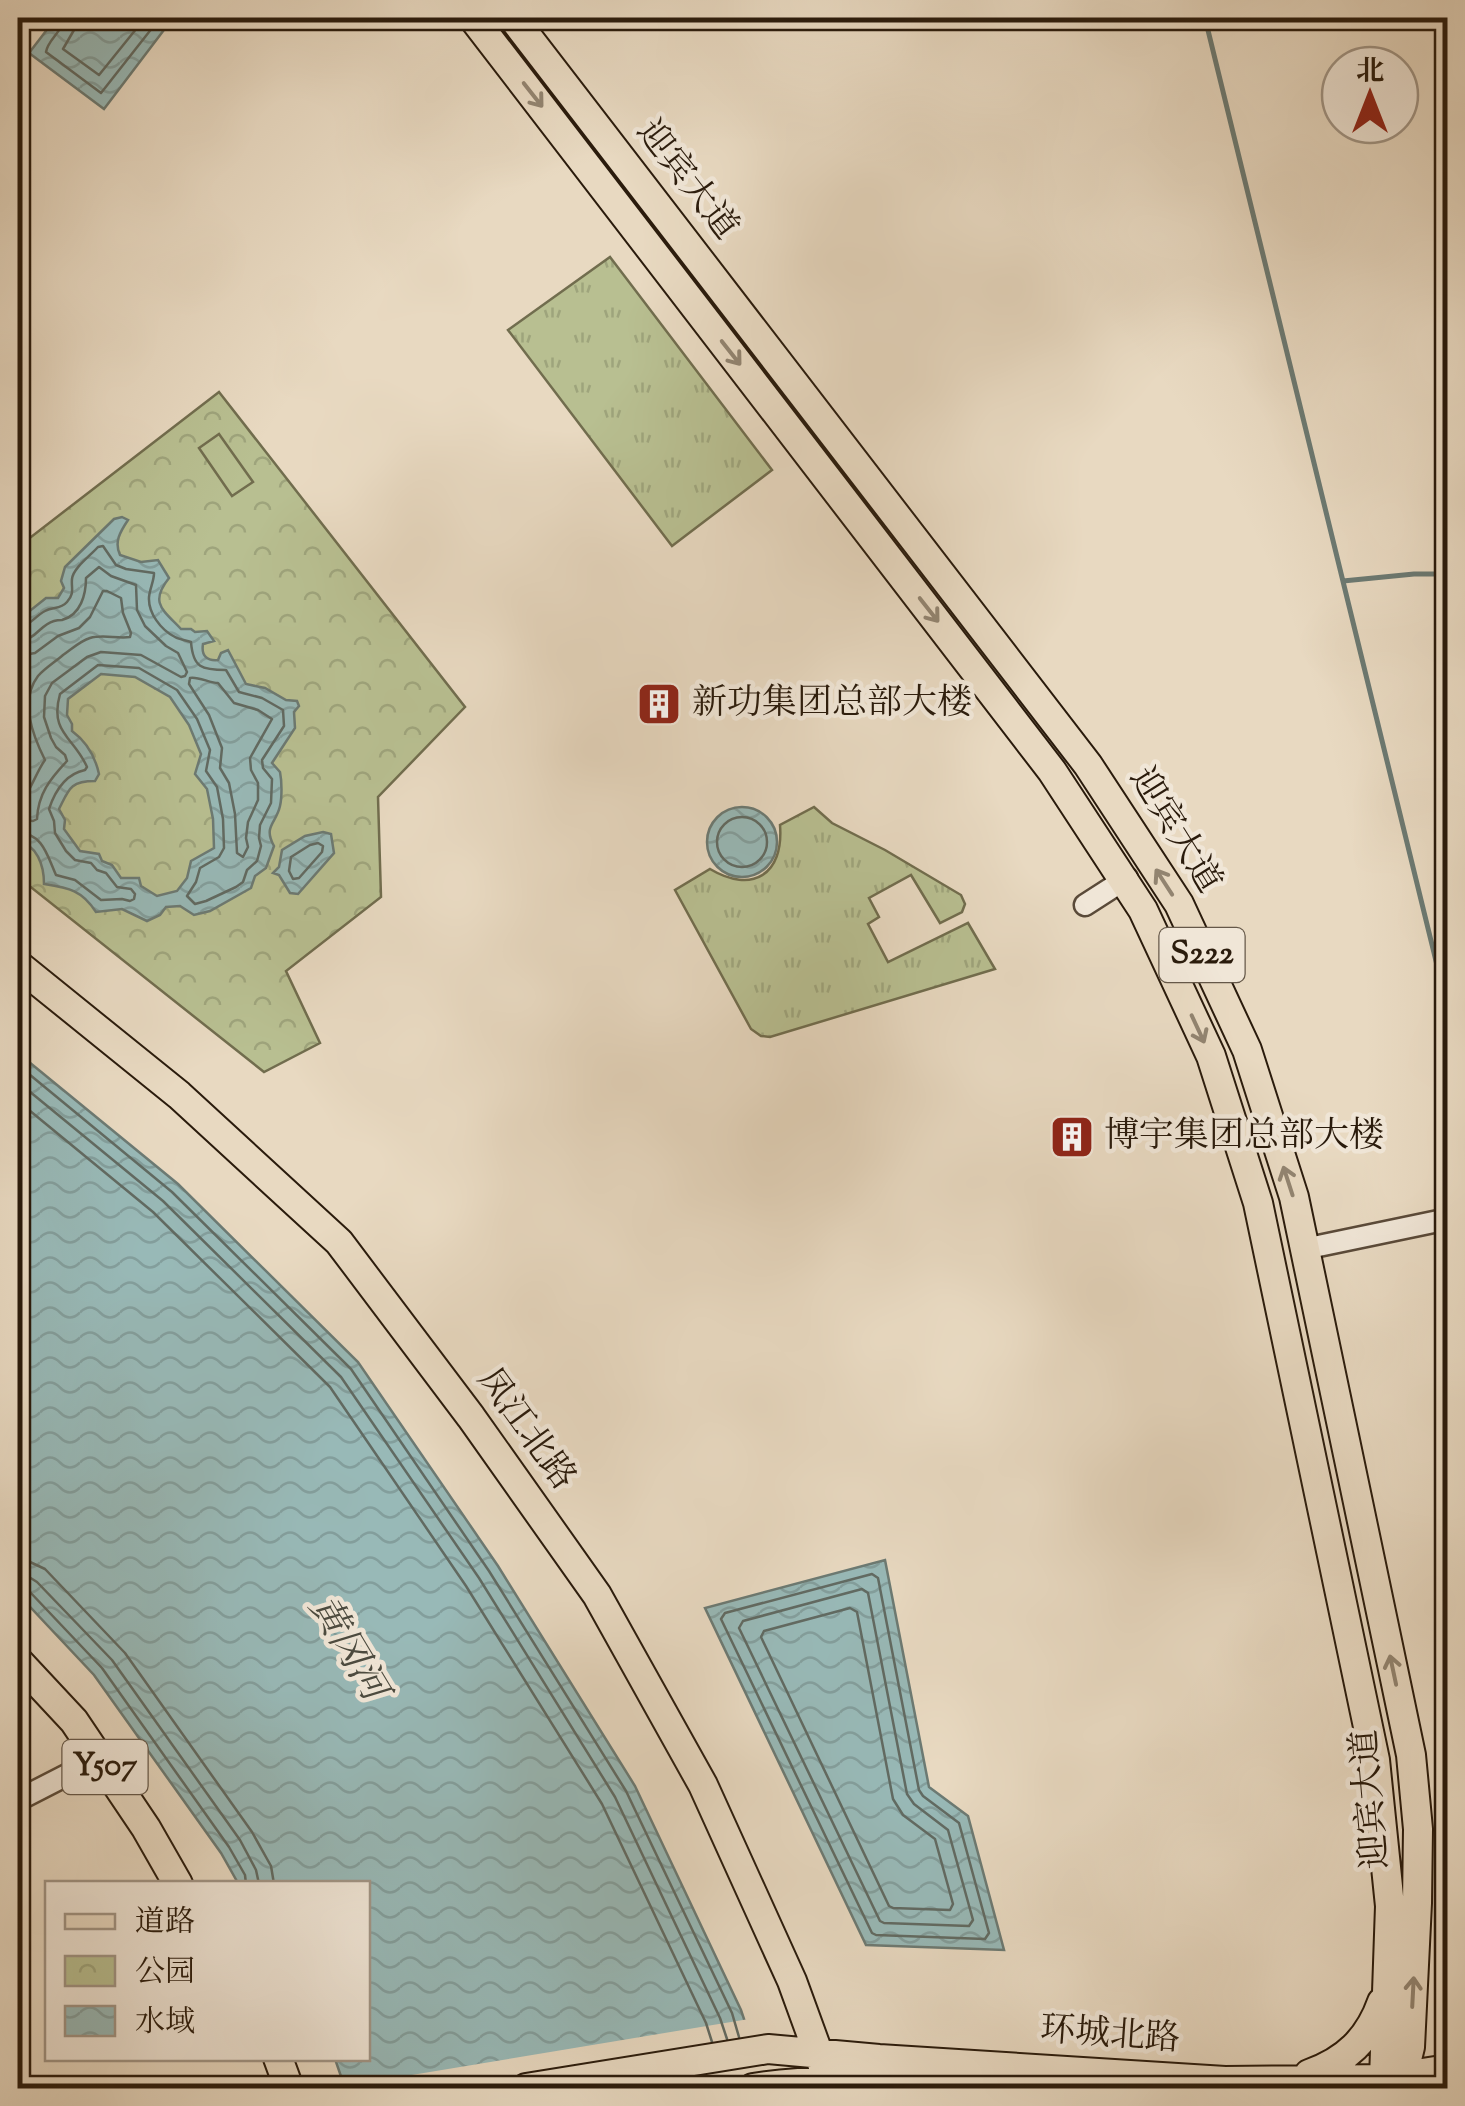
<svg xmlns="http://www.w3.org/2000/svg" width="1465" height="2106" font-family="'Sorts Mill Goudy','Noto Serif SC',serif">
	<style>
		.grass { fill: url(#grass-tufts); stroke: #716d4e; stroke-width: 2.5 }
		.park { fill: url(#park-crowns); stroke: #716d4e; stroke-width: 2.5 }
		.pitch { fill: #b8bf91; stroke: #716d4e; stroke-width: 2.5 }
		.water { fill: url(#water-waves); stroke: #6c7a73; stroke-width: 2.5; fill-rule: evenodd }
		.pier { fill: #e8d9c1 }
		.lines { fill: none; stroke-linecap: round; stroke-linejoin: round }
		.shore { stroke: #616a62; stroke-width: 2.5 }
		.stream { stroke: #6c7a73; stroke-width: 5 }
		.minor-casing { stroke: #5a4a39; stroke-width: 25 }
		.major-casing { stroke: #2a1b0c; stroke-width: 32 }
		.minor { stroke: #f0e6d7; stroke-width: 20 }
		.major { stroke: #e8d9c1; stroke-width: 28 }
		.oneway { stroke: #928470 }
		.labels { text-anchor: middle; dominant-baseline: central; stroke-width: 9; stroke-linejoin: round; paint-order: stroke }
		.shield { fill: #f0e6d7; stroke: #655849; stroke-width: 2.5 }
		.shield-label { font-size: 32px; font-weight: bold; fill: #2a1b0c }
		.street-label { font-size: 35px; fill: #2a1b0c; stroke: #f0e6d7 }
		.poi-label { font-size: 35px; fill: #2a1b0c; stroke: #f0e6d7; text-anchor: start }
		.water-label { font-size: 38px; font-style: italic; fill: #4b4a3f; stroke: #f0e6d7 }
	</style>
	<defs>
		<pattern id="grass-tufts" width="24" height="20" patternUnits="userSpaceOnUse" patternTransform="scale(2.5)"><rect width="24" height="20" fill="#b8bf91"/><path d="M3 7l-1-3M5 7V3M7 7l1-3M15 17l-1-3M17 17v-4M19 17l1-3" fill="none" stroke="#9ea47c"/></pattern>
		<pattern id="park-crowns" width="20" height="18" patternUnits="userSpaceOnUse" patternTransform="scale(2.5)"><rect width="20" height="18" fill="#b8bf91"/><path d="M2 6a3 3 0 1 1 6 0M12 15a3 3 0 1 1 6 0" fill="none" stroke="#9ea47c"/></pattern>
		<pattern id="water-waves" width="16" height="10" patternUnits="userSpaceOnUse" patternTransform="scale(2.5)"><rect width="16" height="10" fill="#98b9b7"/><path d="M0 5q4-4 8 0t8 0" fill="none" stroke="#839e9c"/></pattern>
	</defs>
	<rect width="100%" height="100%" fill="#e8d9c1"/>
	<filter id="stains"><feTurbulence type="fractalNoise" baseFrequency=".002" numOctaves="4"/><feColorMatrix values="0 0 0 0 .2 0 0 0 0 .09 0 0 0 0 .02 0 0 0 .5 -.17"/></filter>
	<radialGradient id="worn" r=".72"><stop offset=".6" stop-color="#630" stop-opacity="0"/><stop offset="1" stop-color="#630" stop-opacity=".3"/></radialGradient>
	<path class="grass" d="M610,257L772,470L672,546L508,330Z
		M814,807L832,823L885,850L961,895L965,904L962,912L940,923L911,875L869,898L879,917L868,924L888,962L968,923L995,969L770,1037L761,1036L751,1029L675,890L710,869C752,894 784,875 780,825Z"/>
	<path class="park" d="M219,392L465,707L378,797L381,897L286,971L320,1043L264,1072L18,877V547Z"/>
	<path class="pitch" d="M219,434L253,482L232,496L199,448Z"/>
	<path class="water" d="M56,18H173L104,109L29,53Z
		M122,517L128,520C120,532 114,542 120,555L141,562L158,560L169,578C149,603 163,610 181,629H191L195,632L207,631L214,641L203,644C201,656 207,661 218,660L221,653L228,650L246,684L265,688L286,700L297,701L299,706L294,712L295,728L272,763L280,772C282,782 282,797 280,806C276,824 263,826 274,846L266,868L255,876L251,888L210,911L194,915L180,906L166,907L160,915L147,921L122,909L96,912C82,890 69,888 44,884C44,865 37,845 18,841V619L21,618L46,598H58L64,588L61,581L65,567L114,519ZM101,674L135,677L170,697L189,725L201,754L195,774L207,789L213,819L214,848L191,861L187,878L177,891L157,896L141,886L139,878H121L112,865L102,861L99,854L80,851L64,829L65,820L59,809C69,789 70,781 95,781L99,774C95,756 87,742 72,731V724L67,715L68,699Z
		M707 842a35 35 0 1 1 70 0a35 35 0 1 1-70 0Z
		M323,832L331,834L334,853L298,894L290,893L279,875L273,873L279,867L282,850L305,836Z
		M18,1053L178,1184L358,1362L498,1566L635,1786L741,2010L767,2088H345L335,2059L368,2058V1884L238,1883L221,1853L94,1675L18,1594Z
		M885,1560L929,1787L968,1816L1004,1950L866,1945L705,1608Z"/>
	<path class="pier" d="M749,2019L772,2088L339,2087Z"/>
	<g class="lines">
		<path class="shore" d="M63,18C63,32 48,39 46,52L101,93L160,18
			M76,18L74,30L63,49L99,75L145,18
			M18,628C30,626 34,617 45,611C53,606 60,610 67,602C75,593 71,588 72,579C73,568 91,555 98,547L103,546L116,565L126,569L154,573C154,581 150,588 149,597C148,613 161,630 175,637C180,640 186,640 191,642C193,668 202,670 226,670L239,692L262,698L283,710L284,726L262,760L263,768L272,779L271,803L260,825L259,838L261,846L257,861L247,870L243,882L236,887L206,901L195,904L187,896L196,882L200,868L219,857L224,848L223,819L217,787L206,771L210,750L197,719L177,690L139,668L98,665L60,694C49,733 74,737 87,767L85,770C65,774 55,791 49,809L54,821L55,833L66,851L75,860L91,863L97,870L106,873L117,887L131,889L135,894L134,899L130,901L122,899L101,900L75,880L56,875C47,855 43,834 18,832
			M18,641C38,639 38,626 54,621C57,620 60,620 62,620C81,615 86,594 86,578L99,567L111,576L136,585L137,610L145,626L166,646L178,653L187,672L185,676L181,677L141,655L101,652L87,657L52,683L45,696L44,717L51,738L56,747L65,755L67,761C50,779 38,794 37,819L33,821L18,819
			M18,656L35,653L58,636L79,628L90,617L103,591H107L121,598L123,613L131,633L130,637C117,639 103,634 90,638C80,641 72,649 63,655C55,662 45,668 38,676C19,701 33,736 45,760C36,772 29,796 18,804
			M190,678C197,676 210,683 218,683L234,703L258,710L272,719L250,758L251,770L258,783V800L248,822L246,838L248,847L243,857L237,853L235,814L229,783L220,768L222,748L209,715L189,684Z
			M717 842a25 25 0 1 1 50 0a25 25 0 1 1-50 0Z
			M318,843L323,846L322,852L299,878L293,879L289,871L291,857L310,845Z
			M18,1065L172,1192L351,1369L489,1571L626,1791L732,2013L739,2037
			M18,1082L163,1201L341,1377L479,1578L615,1797L720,2018L727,2039
			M18,1101L153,1212L330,1387L466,1586L602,1804L706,2023L712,2042
			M18,1561L30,1562L45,1569L125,1653L252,1832L271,1866L274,1884
			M872,1574L878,1578L919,1790L923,1796L959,1823L989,1933L985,1939L876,1935L872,1933L721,1619L725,1613Z
			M18,1576L29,1577L37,1582L112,1660L240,1840L256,1870L259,1884
			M18,1588L29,1591L102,1668L229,1847L245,1875L246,1884
			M862,1589L868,1593L907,1794L914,1804L948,1830L973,1920L969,1926L884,1923L880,1921L739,1628L743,1621Z
			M850,1608L857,1612L893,1799L903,1815L935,1839L953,1904L950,1910L893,1908L889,1906L761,1637L764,1631Z"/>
		<path class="stream" d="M1205,18L1448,1010
			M1343,581L1414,574H1448"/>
		<defs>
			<path id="minor" d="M1085,905L1127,878
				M1304,1249L1448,1219
				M18,1800L108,1754"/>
			<path id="major" d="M473,18L1052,771L1143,910L1211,1056L1258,1203L1375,1760L1390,1906L1384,2079
				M513,18L1088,765L1179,904L1247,1050L1294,1197L1411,1755L1418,1829L1417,1903L1410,2047L1400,2088
				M18,965L179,1095L339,1242L471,1417L597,1595L703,1785L792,1981L831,2088
				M18,1661L74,1721L146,1828L178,1884
				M278,2058L289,2088
				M1309,2074C1346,2061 1369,2039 1382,2002
				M526,2088L768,2049L879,2059L1225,2081L1384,2079L1448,2069
				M753,2088C822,2077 895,2084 964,2088"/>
		</defs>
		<use href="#minor" class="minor-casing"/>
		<use href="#major" class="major-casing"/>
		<use href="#minor" class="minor"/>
		<use href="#major" class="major"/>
	</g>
	<defs><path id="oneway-shaft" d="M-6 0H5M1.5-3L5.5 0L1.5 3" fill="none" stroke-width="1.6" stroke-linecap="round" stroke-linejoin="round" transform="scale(2.5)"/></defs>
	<g class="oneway">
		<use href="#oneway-shaft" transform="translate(533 95) rotate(52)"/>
		<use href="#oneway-shaft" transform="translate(731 353) rotate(52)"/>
		<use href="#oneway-shaft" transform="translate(929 610) rotate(52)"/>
		<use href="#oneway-shaft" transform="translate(1164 882) rotate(-123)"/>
		<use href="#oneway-shaft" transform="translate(1198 1029) rotate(65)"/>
		<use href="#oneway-shaft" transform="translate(1288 1181) rotate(-108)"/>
		<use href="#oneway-shaft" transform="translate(1393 1670) rotate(-102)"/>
		<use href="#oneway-shaft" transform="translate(1413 1992) rotate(-87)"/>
	</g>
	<defs>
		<symbol id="building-square" viewBox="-11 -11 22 22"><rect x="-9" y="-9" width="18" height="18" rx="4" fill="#8f2418" stroke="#f0e6d7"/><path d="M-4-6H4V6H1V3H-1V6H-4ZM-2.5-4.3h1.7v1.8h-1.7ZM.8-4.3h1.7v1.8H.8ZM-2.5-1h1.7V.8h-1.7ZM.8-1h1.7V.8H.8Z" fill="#fff"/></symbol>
	</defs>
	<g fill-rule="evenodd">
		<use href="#building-square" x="634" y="679" width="50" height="50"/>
		<use href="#building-square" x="1047" y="1112" width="50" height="50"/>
	</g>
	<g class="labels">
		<g class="shield">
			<rect x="1159.5" y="928" width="85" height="54" rx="8"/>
			<rect x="62.5" y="1740" width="85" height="54" rx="8"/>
		</g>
		<g class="shield-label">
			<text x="1202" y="955">S222</text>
			<text x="105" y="1767">Y507</text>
		</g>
		<g class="street-label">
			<text transform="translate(686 181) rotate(52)">迎宾大道</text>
			<text transform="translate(1174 831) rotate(58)">迎宾大道</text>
			<text transform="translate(525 1430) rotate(54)">凤江北路</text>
			<text transform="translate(1372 1799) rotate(-95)">迎宾大道</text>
			<text transform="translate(1110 2036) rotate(4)">环城北路</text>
		</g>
		<g class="poi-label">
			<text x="692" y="704">新功集团总部大楼</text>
			<text x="1104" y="1137">博宇集团总部大楼</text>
		</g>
		<g class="water-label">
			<text transform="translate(346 1649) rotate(59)">黄冈河</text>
		</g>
	</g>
	<rect width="1465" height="2106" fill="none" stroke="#e8d9c1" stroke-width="60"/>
	<rect x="20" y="20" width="1425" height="2066" fill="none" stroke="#2a1b0c" stroke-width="5"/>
	<rect x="30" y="30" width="1405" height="2046" fill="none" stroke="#2a1b0c" stroke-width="2.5"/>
	<rect x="45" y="1881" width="325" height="180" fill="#f0e6d7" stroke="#a19586" stroke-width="2.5"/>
	<rect x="65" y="1914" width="50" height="15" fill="#e8d9c1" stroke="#a19586" stroke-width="2.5"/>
	<text x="135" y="1931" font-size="30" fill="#2a1b0c">道路</text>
	<rect x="65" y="1956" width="50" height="30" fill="url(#park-crowns)" stroke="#a19586" stroke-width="2.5"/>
	<text x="135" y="1981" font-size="30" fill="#2a1b0c">公园</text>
	<rect x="65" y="2006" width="50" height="30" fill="url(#water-waves)" stroke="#a19586" stroke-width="2.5"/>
	<text x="135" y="2031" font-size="30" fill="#2a1b0c">水域</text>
	<g transform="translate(1370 95)"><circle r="48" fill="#f0e6d7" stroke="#a19586" stroke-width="2.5"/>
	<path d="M0-8L18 38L0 25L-18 38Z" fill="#8f2418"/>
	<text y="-15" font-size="28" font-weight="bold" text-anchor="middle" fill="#2a1b0c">北</text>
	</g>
	<rect width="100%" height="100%" filter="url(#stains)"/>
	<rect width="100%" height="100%" fill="url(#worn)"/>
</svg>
